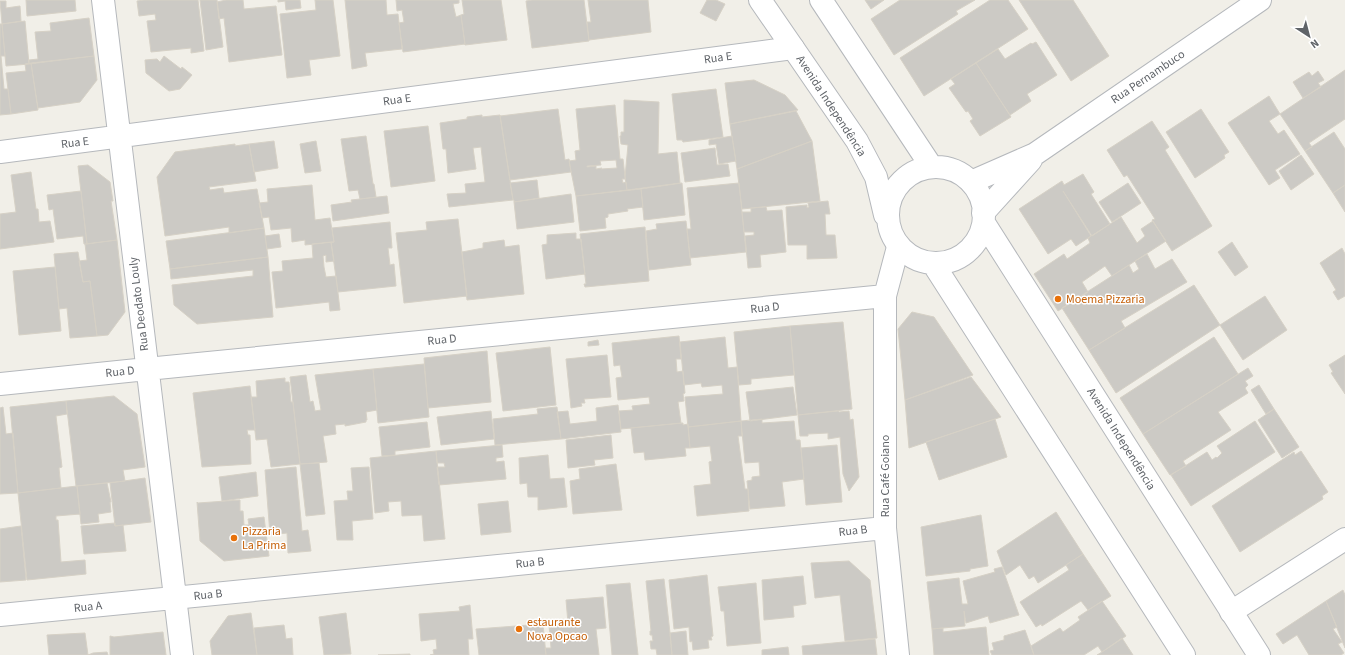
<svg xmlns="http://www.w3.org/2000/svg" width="1345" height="655" font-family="'Source Sans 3',sans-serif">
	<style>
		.building { fill: #cccac5; stroke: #d6d1c6; fill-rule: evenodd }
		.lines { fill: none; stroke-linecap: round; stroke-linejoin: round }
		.minor-casing { stroke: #b5b8bc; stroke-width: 24 }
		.tertiary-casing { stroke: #b5b8bc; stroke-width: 24 }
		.minor { stroke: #fff; stroke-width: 22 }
		.tertiary { stroke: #fff; stroke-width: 22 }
		.food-dot { fill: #e8710a; stroke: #fff; stroke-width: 1.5 }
		.labels { text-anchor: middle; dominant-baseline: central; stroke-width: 3; stroke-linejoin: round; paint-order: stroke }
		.street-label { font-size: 12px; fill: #5f6368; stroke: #fff }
		.food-label { font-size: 12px; fill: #c56008; stroke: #fff; text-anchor: start }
	</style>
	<rect width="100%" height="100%" fill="#f1efe8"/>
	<path class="building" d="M26,0H75L76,11L27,16Z
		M144,0H198L204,51L191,53V48L151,52L147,21L156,20L155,14L139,16L137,1Z
		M200,0H217L223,47L206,50Z
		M226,0H243L244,9L276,6L282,55L229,62L224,18L219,19L217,2Z
		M278,0H300L301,8L286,10L285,1L278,2Z
		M315,0H333L340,56L309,60L311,75L287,78L280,14L316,10Z
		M345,0H386L387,15L398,14L402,49L365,53L367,66L352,69Z
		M396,0H459V3L453,4L456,17L461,15L465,44L403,52L399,23L404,22L402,10L397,11Z
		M462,0H501L507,40L465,45L461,15L464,14Z
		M532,0H584L589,41L532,48L526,1Z
		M588,0H648L651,32L589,40L587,22H591Z
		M707,0H716L725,4L716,21L700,13Z
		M865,0H884L871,9Z
		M900,0H975L956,11L958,14L894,55L871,19Z
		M990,0H1008L1028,29L924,96L900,58Z
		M1019,0H1073L1109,56L1071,81Z
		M0,1H6V8L20,6L21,21L2,24Z
		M89,18L94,56L29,64V60L38,59L35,32L51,31L50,23Z
		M25,21L29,64L6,66L2,24Z
		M0,24H2L5,56H1L4,89H8L11,114L0,115Z
		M1036,42L1057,75L1027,94L1031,101L1010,115L976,63L998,49L1005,59L1031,43L1032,44Z
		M94,56L97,80L80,102L38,108L31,63Z
		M164,56L181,69L182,67L192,75L180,89L169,91L146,73L145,60L157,59L160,62Z
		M31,63L38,110L11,114L6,73L26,71L25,64Z
		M976,63L1011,117L980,136L970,121L973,119L968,111L966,112L949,88L955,84L951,79Z
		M1345,70V119L1309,143L1312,147L1305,151L1280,114Z
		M1318,71L1324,80L1318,83L1321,87L1303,98L1293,82L1309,72L1312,76Z
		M754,80L785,95L798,110L730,124L725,83Z
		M716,89L723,137L683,142L682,140H677L672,94Z
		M1269,96L1280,114L1269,121L1278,134L1284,130L1300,154L1275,170L1280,178L1269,185L1228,123Z
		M624,100L659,102L658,154L677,152L680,183L627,190L625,177L628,145L621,144L620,136H621V132H624Z
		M615,105L620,159H623L625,177V179H622L623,183L626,182L627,190L576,196L569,161L576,160L575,151L580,150L576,109ZM616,160L617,168L601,169L602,168L596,169V166L587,167V166L601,165L600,161Z
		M558,109L565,160L569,159L571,172L510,180L500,116Z
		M1201,109L1229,152L1224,155L1225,158L1195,178L1166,132Z
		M796,111L812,141L737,169L730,124Z
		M482,115V117L500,115L513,200L449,207L447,194L466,193L465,184L485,182L481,147L473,148L476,169L448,173L446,149H443L440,123L467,119V117Z
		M1152,121L1169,147L1165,150L1212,226L1172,251L1152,220L1155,219L1127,175L1124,177L1107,150Z
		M428,126L435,181L391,187L384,131Z
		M1334,132L1345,149V185L1333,193L1305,151Z
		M366,136L373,184H374L376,197L360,199L358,190L349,191L341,139Z
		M732,136L736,161L719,164L716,144L709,145V140Z
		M274,141L278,168L254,172L249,144Z
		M316,141L321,171L305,173L300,144Z
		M812,141L820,201L742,209L737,169Z
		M235,144V146L249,144L256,181L209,187L210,190L223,188L224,193L257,189L264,228L229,233V227L165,236L157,177L175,152Z
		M715,148L717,165L728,164L730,176L685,182L681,153Z
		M1301,155L1314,174L1291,190L1279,171Z
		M88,165L110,182L113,201H111L117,240L87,244L78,166Z
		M31,172L36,209H38L39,222L50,221L54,242L0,249V214L16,212L11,175Z
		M1083,174L1094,192L1091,194L1110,224L1092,236L1063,191L1091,236L1076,246L1071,239L1048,254L1019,209L1062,181L1064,185Z
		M537,180L539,198L514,202V200H513L510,183Z
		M682,183L685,215L644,220L641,189Z
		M739,183L746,252L690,258L687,229H691L687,188Z
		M1128,183L1141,203L1112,222L1099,202Z
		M312,185L315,220L330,218L334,242L305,245V240L292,242L291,228L271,230L269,217L262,218L259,203L268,202L267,189Z
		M1345,185V212L1333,193Z
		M641,189L643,207L627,209L628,211L608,214V217L605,218L606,228L580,231L576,196Z
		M81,191L87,244H84L83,236L57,239L53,209L49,210L47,195Z
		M571,194L574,222L517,229L514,202Z
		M387,196L389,213L333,221L331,205L352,202L351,200Z
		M828,201L830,214H825L826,235H835L837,258L807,259V245H788L786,207L807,205V208L809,207L808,203Z
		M766,207L767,211L782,210L786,252L760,255L761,267L748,268L745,236L754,235V232H744L742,212H751V208Z
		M1121,217L1137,243L1145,236L1141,229L1153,221L1166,241L1112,276L1105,266L1082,282L1088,292L1058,311L1034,274L1064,254L1067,259L1090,243L1088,238Z
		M458,219L467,296L404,303L396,233L427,230L426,222Z
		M686,221L691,265L649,270L646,231L657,229L656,224Z
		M390,222L392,248H388L390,265L394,264L396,286L338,292L331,242H334L332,228Z
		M645,227L649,281L585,287L584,284H586L580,234Z
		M264,228L268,257L170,269L166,241Z
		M576,233V239H581L585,274L546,279L542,245L547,244V235Z
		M279,234L281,247L267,249L265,236Z
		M117,240L125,312L108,335L97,336L90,281L83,282L79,261L87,260L85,244Z
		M504,240L505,247L519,245L524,294L467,300L462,252L483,248V243Z
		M331,242L334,261L326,262V255L323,256L324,267L326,277L336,276L340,310L330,311L329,302L276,308L272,272L283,271L282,261L313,258L312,244Z
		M1232,242L1248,267L1235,276L1218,252Z
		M1342,248L1345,254V296L1338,300L1333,292L1336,290L1320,263Z
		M78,252L83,282L90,281L97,336L70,338L67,308L59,309L54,254Z
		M1147,254L1155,269L1172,259L1187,282L1121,321L1125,328L1089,350L1062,308L1129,265L1133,273L1139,269L1135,261ZM1104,297L1106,299L1099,303L1094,302Z
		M268,257L273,317L197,324L174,305L172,285L253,276V270L171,279L170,269Z
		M55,267L61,331L19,335L13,271Z
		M1194,285L1220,325L1116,393L1089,350Z
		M1265,296L1287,330L1243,360L1220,325Z
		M912,312L934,317L973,375L905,400L898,329Z
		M843,322L852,409L798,415L790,326Z
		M790,326L794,375L751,379V384L739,385L734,332Z
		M679,336L681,359H676L677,372L683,371L685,393L683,394L684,401L678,402L681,423L621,429L619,411L633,410L632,406L650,404L649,397L618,400L616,378L622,377L620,365L614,366L612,343Z
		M725,337L728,368L737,367L741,421L688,427L685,397L723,394L722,385L702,387L701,383L684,385L680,342Z
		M1214,337L1238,374L1143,434L1120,398Z
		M598,340L599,345L588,346V342Z
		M550,347L556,405L503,411L496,353Z
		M487,351L491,402L428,408L424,358Z
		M607,355L611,397L584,399L585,403H581L582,406L571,408L566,359Z
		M1345,355V394L1331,373L1333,372L1329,365Z
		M424,364L429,417L378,423L373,369Z
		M1248,368L1253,376L1245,381L1248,385L1245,388L1248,393L1218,412L1231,430L1183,461L1186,466L1170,475L1143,434Z
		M373,369L377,410L366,412L367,420H366V422L345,426V424L335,425L336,434L323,436L327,462L300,464L290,377L306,375L310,402L313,401L315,411L321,410L315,375Z
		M971,377L1001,417L909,448L905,400Z
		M285,378V382H289L291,402H293L300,464L271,467L267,439L256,440L251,397H257L256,381Z
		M1259,385L1274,409L1266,414L1251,390Z
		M250,386L255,430H247L248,435H250L251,464L202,467L193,393Z
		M793,387L797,415L750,421L746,392Z
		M114,396L137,414L145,467L123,470L125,481L76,486L66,401Z
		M66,401L67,414L56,416L62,467L59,468L61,488L18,493L10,407Z
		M618,405L621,432L561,439L557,412L568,411L570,424L597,421L596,408Z
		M3,407L6,434L13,433L18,493L0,494V408Z
		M557,407L561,439L495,445L493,419L538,414L537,409Z
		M1274,409L1299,447L1282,458L1258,420Z
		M491,411L494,439L441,445L437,417Z
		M838,411L839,412L849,411L850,420L853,419L859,477L849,491L843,474L840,437L828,439V433L808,434V436H800L798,415Z
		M762,419V423L794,421L796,440H800L804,479L782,482L785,506L750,509L747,481L752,480V477L760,476L759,462L745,463L741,421Z
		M995,419L1007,457L939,480L926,442Z
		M741,421L742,436H738L745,489H748L749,511L697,516L694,486L711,484L709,462L712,461L710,446L690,448L688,427Z
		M1255,421L1275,452L1191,506L1171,475L1207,452L1212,460L1216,457L1217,458L1222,453L1217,446Z
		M427,422L430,447L395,451V455L382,456L379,427Z
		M683,423V425L688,424L690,448H685L686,456L645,460L644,452L634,453L631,428Z
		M611,435L613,458L594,460L595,465L568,468L566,440Z
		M502,445L503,457L496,458V462L504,461L506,479L439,485L437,467H445L444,463H437L436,451Z
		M837,445L842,502L806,505L801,448Z
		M436,451L445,539L424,541L422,515L402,516L401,501L388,502L389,511L375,513L370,458Z
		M1301,451L1328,492L1322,496L1323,499L1240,552L1212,506L1294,452L1295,455Z
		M548,455L550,479L564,478L567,507L538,510V497H528L527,483L520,484L519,458Z
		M319,463L325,514L306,516L300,464Z
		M616,464L622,510L573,514L570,481L580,479L579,469Z
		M296,467L302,531L308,530L311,551L288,553L287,533L270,535L265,470Z
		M369,467L373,519L352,521L353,540H337L334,501L348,500L347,491H353L351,468Z
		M256,472L258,496L222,501L219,477Z
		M145,478L151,522L115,526L110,483Z
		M107,483L111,502H110L111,512L98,514L99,522L81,524L77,486Z
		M77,486L80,514L56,516V520H58L61,562L85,560L86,574L27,580L18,493Z
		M240,500V511H243L244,525H249L248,519L264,517L269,556L224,561L200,541L197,502L198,503Z
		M508,501L511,532L481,535L478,504Z
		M1056,512L1083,554L1038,583L1034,576L1029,579L1020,565L1006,575L997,551Z
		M981,515L988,566L970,569V571L926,576L921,527Z
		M115,523V526L123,525L126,551L84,554L81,526Z
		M21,526L26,580L0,582V529Z
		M1083,554L1111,596L1088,610L1081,601L1042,626L1041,624L1036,627L1020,602L1069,570L1066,565Z
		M849,561L870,580L877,638L845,641L840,595L815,598L811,563Z
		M1002,567L1019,615L990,623L988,616L966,623L964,611L965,626L932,629L927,582L959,578L962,604H968L963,581L995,572L994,569Z
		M707,575L713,636L711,637L712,640H708L709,648L693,650L692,641L690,642L689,627L674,629L669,580Z
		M803,576L806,604L793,606L794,617L764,620L762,580Z
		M664,579L670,633L672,655H657L656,649H651L650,641H653L652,635H650V631H651L646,581Z
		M630,583L638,655H612L606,585Z
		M756,583L761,643L727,646L724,611H721L718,587Z
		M1343,590L1345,595V648L1326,601Z
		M603,597L606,628L596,629L599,655H546L545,648H551L549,625L568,623L566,600Z
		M1102,601L1126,636L1102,652L1098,646L1084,655H1034L1031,646L1060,628L1063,632L1080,620L1078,617Z
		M1326,601L1337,627L1333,629L1342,642L1338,644L1344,653L1341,655H1309L1297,635L1283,644L1276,634Z
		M470,605L473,639H468L469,655H430L434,654L433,650L437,649L436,639L421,641L419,614L460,611L459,607Z
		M251,613L257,655H212L210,641L228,616Z
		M346,613L351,654L324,655L319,617Z
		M543,624L546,655H479L476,629Z
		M284,625L286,639L292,638L293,655H257L254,628Z
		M986,627L989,655H934L932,629L943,628V632Z
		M1025,630L1034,655H992L990,651L994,650L992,643L1004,640V636Z
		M686,631L688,655H672L670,633Z
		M163,632L166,655H110V636L114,637Z
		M85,633L88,655H49L47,635Z
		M1122,638L1133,655H1097L1102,652Z
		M875,639L877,655H803L802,646Z
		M788,647L789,655H762V650Z
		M107,652L108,655H88L93,653Z
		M410,654V655H378Z"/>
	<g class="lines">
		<defs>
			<path id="minor" d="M103,0L182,655
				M0,152L793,48
				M971,182L1035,154L1260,0
				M983,213L1031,160
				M898,247L885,296V528L898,655
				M0,384L147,369L885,296
				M1231,612L1345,539
				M0,615L885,528"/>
			<path id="tertiary" d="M760,0L857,141L876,177L885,215
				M821,0L931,166
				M888 215a48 48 0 1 1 96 0a48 48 0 1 1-96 0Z
				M984,223L1259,655
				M934,265L1184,655"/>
		</defs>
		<use href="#minor" class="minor-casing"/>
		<use href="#tertiary" class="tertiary-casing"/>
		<use href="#minor" class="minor"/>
		<use href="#tertiary" class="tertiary"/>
	</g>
	<g class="food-dot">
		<circle cx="1058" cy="299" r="4"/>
		<circle cx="234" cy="538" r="4"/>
		<circle cx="519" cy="629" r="4"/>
	</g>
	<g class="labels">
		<g class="street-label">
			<text transform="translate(718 58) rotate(-8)">Rua E</text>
			<text transform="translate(1148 77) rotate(-34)">Rua Pernambuco</text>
			<text transform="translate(397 100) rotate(-8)">Rua E</text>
			<text transform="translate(831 106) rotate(57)">Avenida Independência</text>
			<text transform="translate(75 143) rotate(-7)">Rua E</text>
			<text transform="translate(139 304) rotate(-97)">Rua Deodato Louly</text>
			<text transform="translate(765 308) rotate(-6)">Rua D</text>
			<text transform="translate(442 340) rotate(-6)">Rua D</text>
			<text transform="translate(120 372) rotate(-6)">Rua D</text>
			<text transform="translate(1121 439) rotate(58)">Avenida Independência</text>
			<text transform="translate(885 476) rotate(-90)">Rua Café Goiano</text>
			<text transform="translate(853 531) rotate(-6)">Rua B</text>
			<text transform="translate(530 563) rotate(-6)">Rua B</text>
			<text transform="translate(208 595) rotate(-6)">Rua B</text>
			<text transform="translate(88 607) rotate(-6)">Rua A</text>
		</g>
		<g class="food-label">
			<text x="1066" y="299">Moema Pizzaria</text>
			<text x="242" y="531">Pizzaria<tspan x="242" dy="14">La Prima</tspan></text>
			<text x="527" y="622">estaurante<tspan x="527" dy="14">Nova Opcao</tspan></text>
		</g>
	</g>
	<g transform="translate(1309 36) rotate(144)" stroke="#ffffff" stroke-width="3" paint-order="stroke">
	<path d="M0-3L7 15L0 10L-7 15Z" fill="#5f6368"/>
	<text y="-6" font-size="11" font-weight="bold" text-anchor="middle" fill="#5f6368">N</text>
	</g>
</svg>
